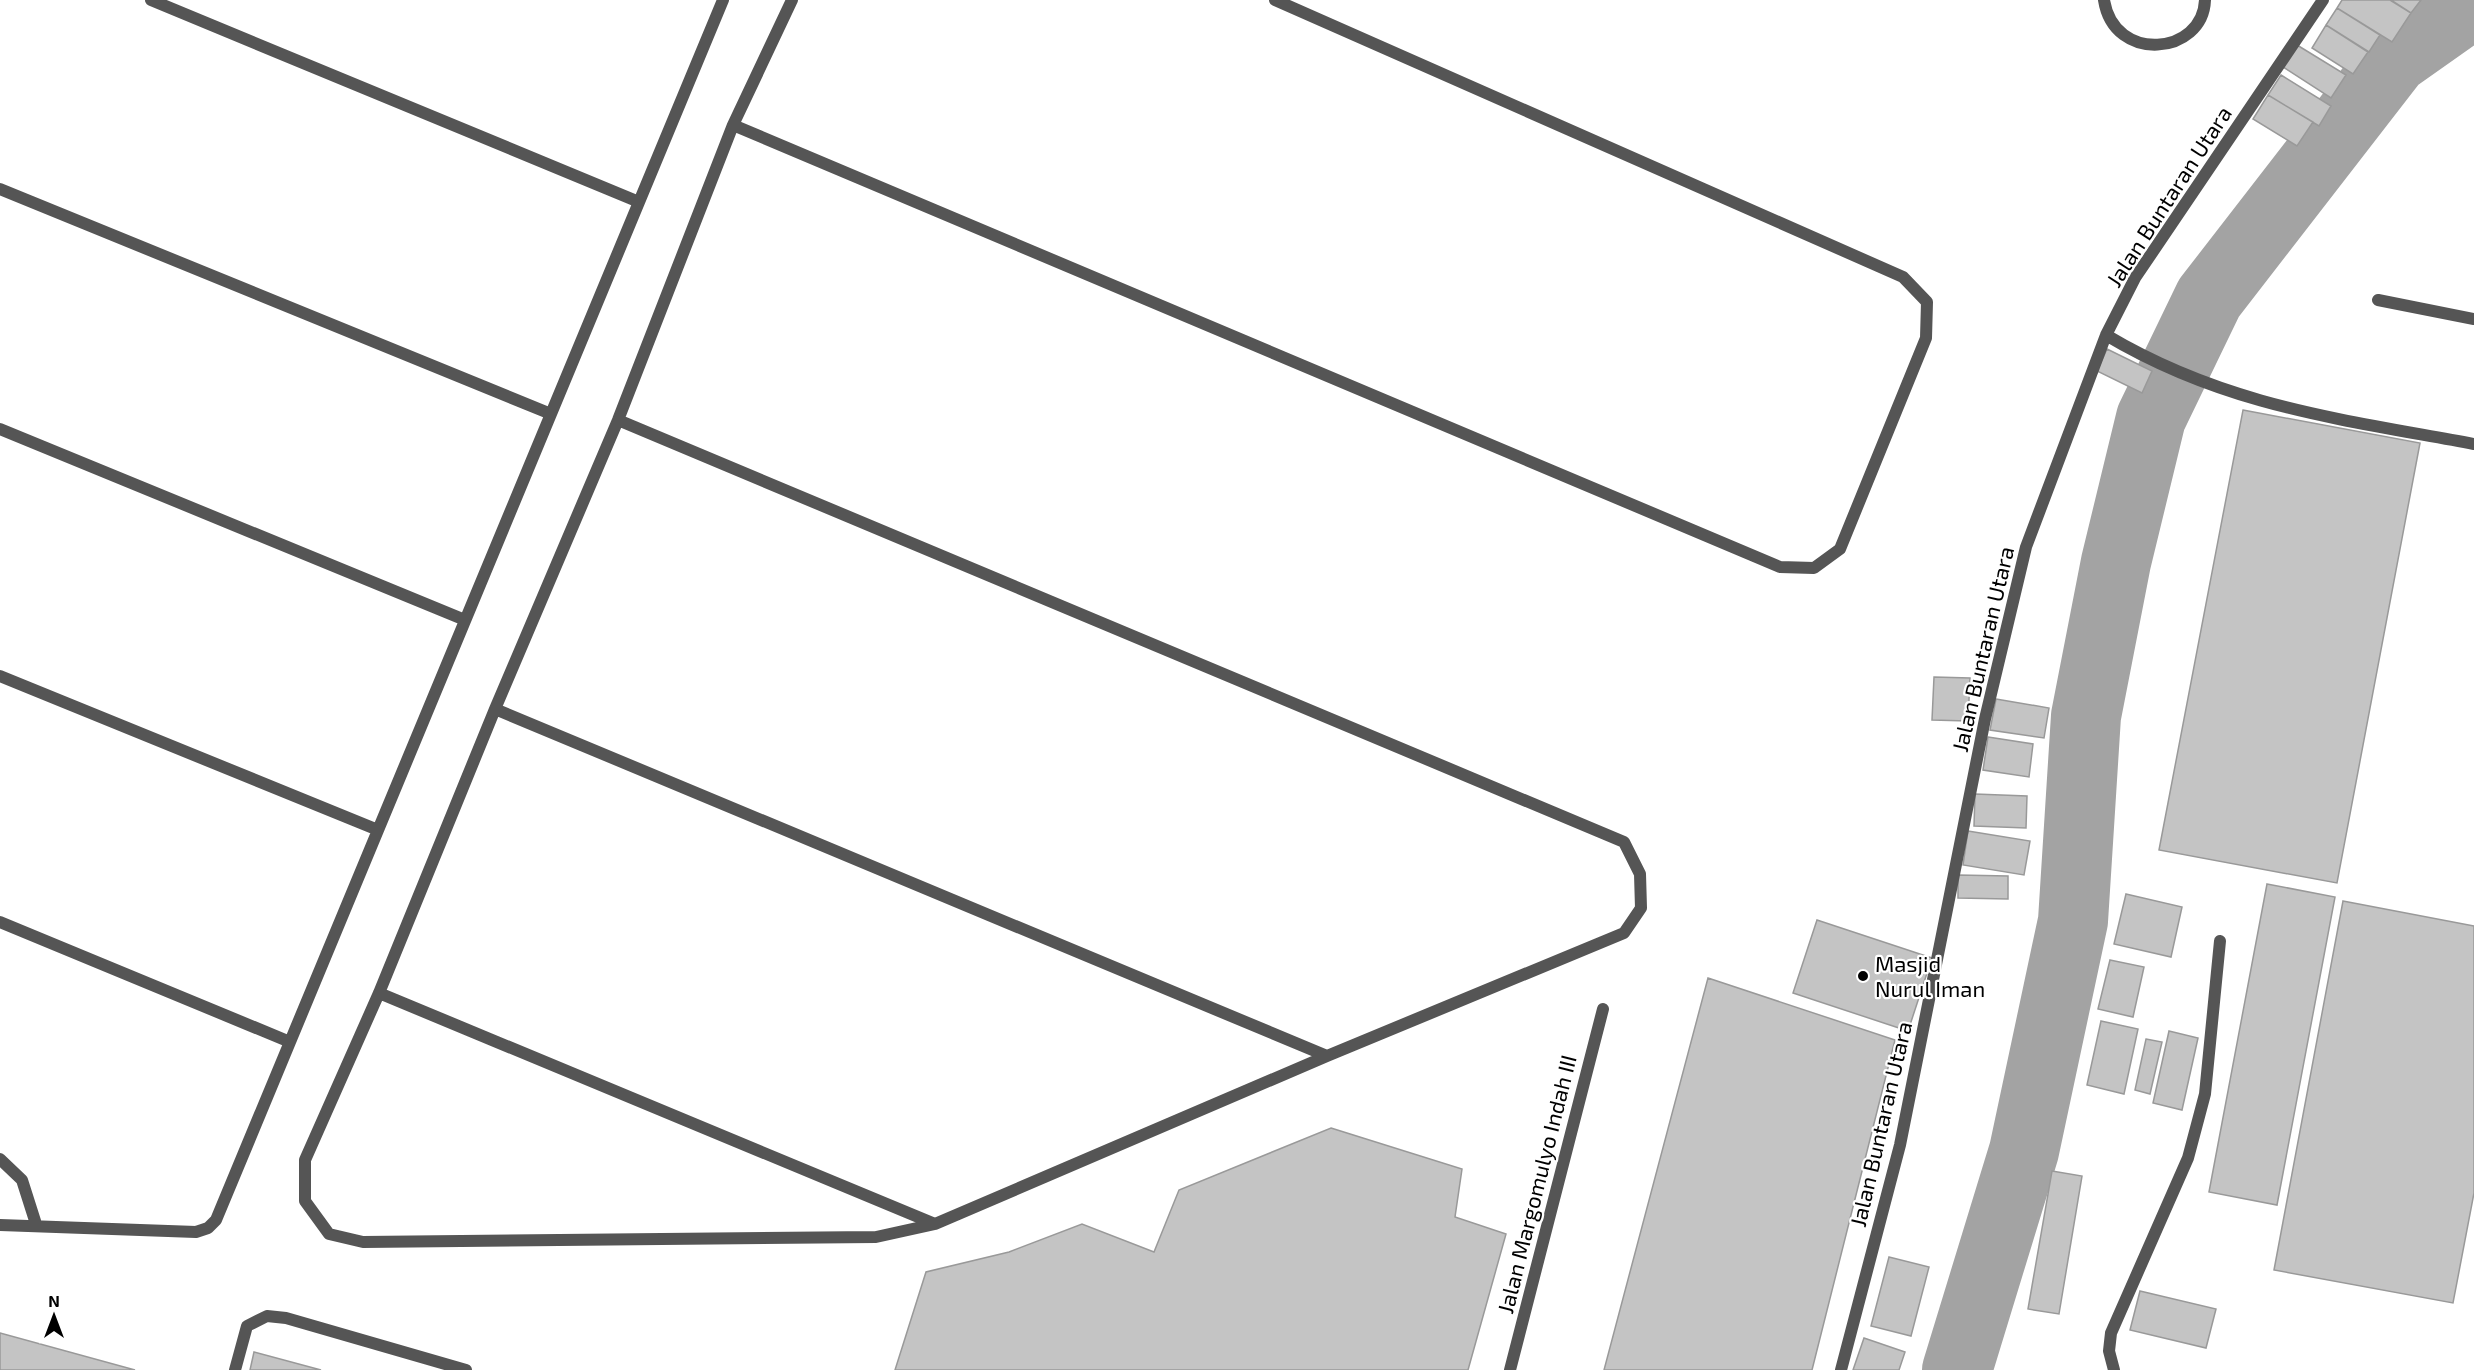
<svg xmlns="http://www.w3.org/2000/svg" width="2474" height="1370" font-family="'Exo 2',sans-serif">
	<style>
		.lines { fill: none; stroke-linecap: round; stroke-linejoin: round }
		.river { stroke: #a3a3a3; stroke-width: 70 }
		.building { fill: #c4c4c4; stroke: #999; stroke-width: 1.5 }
		.lane { stroke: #555; stroke-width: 12 }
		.street { stroke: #555; stroke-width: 12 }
		.poi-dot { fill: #000; stroke: #fff; stroke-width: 2 }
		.labels { text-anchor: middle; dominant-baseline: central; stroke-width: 4.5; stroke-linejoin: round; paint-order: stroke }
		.street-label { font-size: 22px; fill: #000; stroke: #fff }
		.poi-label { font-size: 22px; fill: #000; stroke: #fff; text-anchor: start }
	</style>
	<rect width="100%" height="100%" fill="#fff"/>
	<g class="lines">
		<path class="river" d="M1957,1370L2024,1151L2073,921L2086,716L2116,562L2151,418L2209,298L2394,59L2458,14L2469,0"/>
	</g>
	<path class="building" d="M2342,0H2390L2411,13L2392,42L2337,8Z
		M2391,0H2421L2411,13Z
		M2337,8L2380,35L2369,52L2326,25Z
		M2326,25L2368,52L2353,74L2312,48Z
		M2297,45L2346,75L2331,98L2283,67Z
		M2281,75L2331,106L2319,126L2268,95Z
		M2268,95L2313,122L2297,146L2253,119Z
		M2107,349L2152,371L2142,393L2097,371Z
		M2243,410L2420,443L2337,883L2159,850Z
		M1934,677L1970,678L1968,721L1932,720Z
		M1996,699L2049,708L2044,738L1990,730Z
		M1988,737L2033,744L2029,777L1983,770Z
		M1975,794L2027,796L2026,828L1974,826Z
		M1968,831L2030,841L2024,875L1963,865Z
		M1958,875L2008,876V899L1958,898Z
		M2267,884L2335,897L2277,1205L2209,1192Z
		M2126,894L2182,907L2171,957L2114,944Z
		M2343,901L2474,926V1193L2453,1303L2274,1270Z
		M1817,920L1932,958L1908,1031L1793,993Z
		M2110,960L2144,967L2133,1017L2098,1009Z
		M1708,978L1895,1040L1812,1370H1604Z
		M2101,1021L2138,1029L2124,1094L2087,1085Z
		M2169,1031L2198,1038L2182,1110L2153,1103Z
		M2146,1039L2162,1042L2150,1094L2135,1090Z
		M1331,1128L1462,1169L1455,1217L1506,1234L1468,1370H895L926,1272L1009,1252L1082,1224L1154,1252L1179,1190Z
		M2052,1171L2082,1176L2059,1314L2028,1309Z
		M1889,1257L1929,1267L1911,1336L1871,1326Z
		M2140,1291L2216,1309L2206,1348L2130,1330Z
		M0,1333L135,1370H0Z
		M1864,1338L1905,1352L1899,1370H1853Z
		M254,1352L321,1370H250Z"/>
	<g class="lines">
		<path class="lane" d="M2378,300L2474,319
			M2106,335C2225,406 2340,419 2474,444
			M235,1370L247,1326L267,1316L286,1318L466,1370
			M1510,1370L1603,1009
			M1841,1370L1900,1145L1985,719L2026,547L2106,335L2135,278L2323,0
			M2114,1370L2109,1351L2111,1333L2188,1158L2205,1094L2220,941"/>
		<path class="street" d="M151,0L639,202
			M2104,0C2114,64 2203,55 2205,0
			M733,125L1780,567L1814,568L1840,549L1926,338L1927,302L1903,277L1275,0
			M0,189L551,414
			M618,420L1624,842L1640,874L1641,908L1624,933L1327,1056L935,1224L876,1237L363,1242L329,1234L305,1201V1160L379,993L495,709L618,420L733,125L792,0
			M0,429L465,620
			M0,676L378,830
			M495,709L1327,1056
			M0,922L290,1042
			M379,993L935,1224
			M0,1159L22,1180L36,1224
			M0,1225L196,1232L208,1228L216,1220L723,0"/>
	</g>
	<circle class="poi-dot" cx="1863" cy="976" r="6"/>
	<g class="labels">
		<g class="street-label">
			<text transform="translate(2168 196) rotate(-57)">Jalan Buntaran Utara</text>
			<text transform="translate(1982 649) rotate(-77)">Jalan Buntaran Utara</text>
			<text transform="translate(1880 1124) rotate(-77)">Jalan Buntaran Utara</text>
			<text transform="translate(1536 1184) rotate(-76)">Jalan Margomulyo Indah III</text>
		</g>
		<g class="poi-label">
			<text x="1875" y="963">Masjid<tspan x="1875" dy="25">Nurul Iman</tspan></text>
		</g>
	</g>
	<g transform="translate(54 1316)" stroke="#ffffff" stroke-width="4.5" paint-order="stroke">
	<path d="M0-4.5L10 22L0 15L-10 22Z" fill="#000000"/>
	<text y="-9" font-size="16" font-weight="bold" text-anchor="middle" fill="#000000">N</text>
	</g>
</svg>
